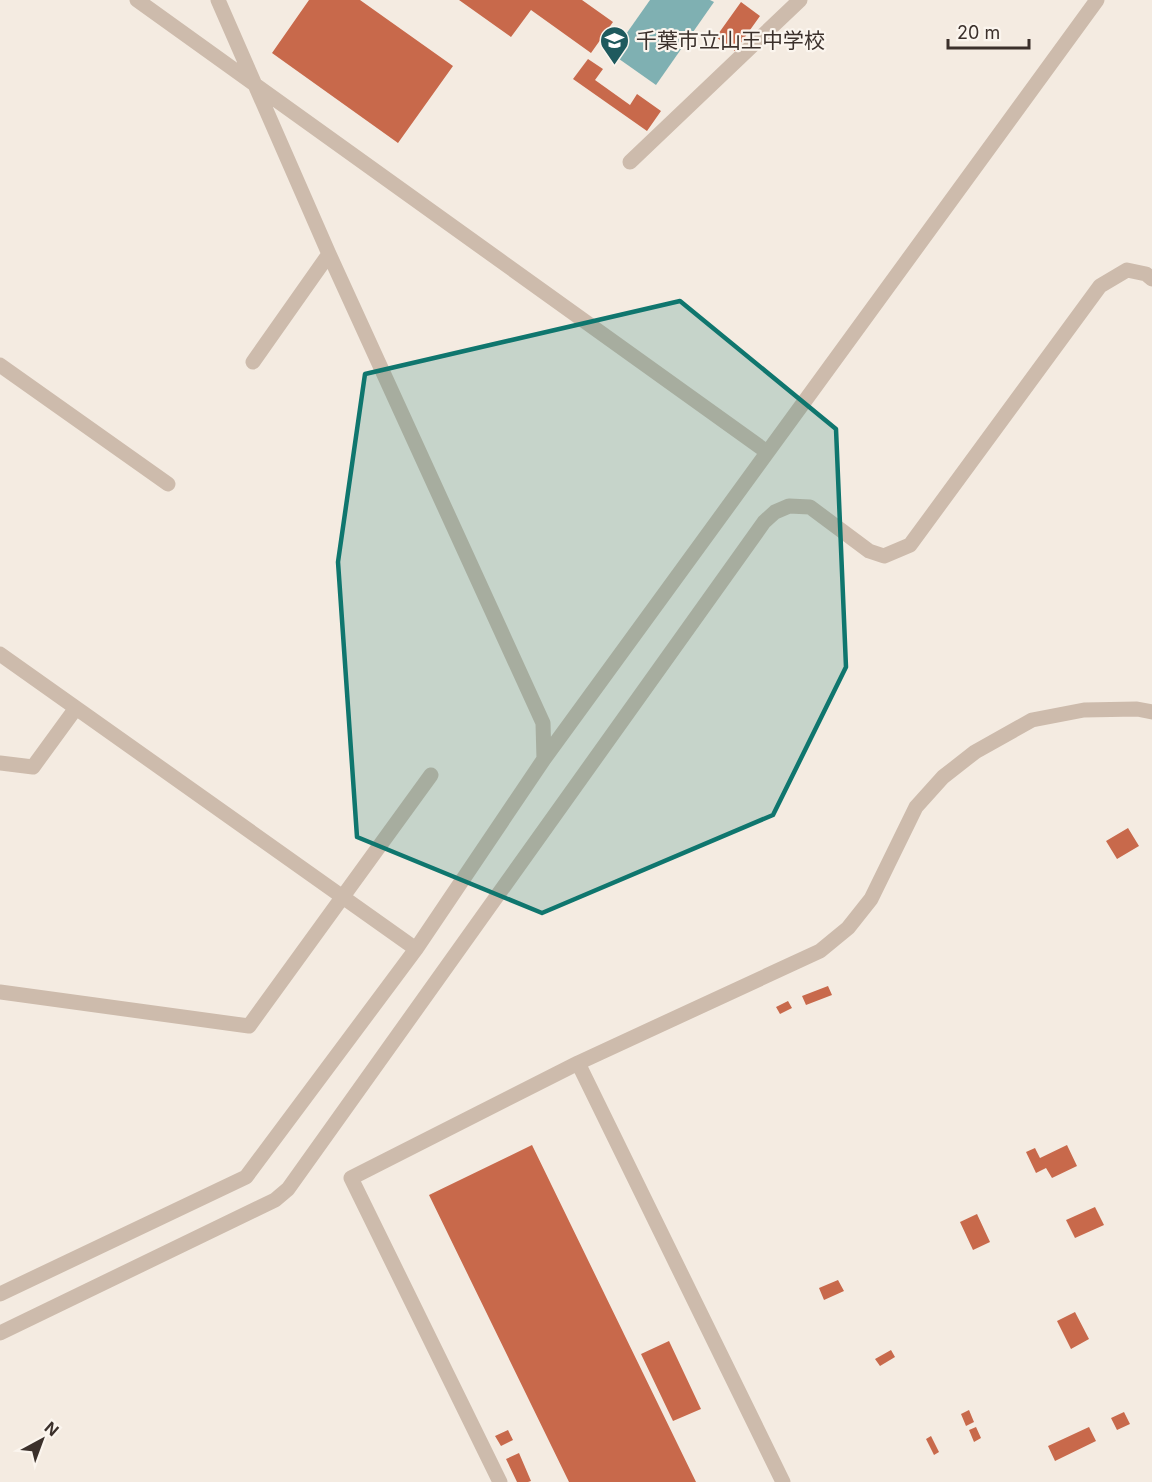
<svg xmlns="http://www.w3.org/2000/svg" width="1152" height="1482" font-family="Inter,'Noto Sans JP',sans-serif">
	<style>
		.water { fill: #7fb0b2 }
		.building { fill: #c8694b }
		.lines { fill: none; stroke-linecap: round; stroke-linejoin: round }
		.minor { stroke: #cdbbac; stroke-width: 15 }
		.marked { fill: #0f766e; fill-opacity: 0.2; stroke: #0f766e; stroke-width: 4.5; stroke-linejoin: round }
		.labels { text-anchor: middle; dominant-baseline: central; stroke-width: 4.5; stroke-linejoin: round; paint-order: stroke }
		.poi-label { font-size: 21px; fill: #3b302b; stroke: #fbf5ee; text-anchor: start }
	</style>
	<rect width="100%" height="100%" fill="#f4ebe1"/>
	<path class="water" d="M650,0H710L714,2L656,85L612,54Z"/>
	<path class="building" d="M309,0H360L453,66L398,143L272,53Z
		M459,0H582L613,22L591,53L531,10L511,37Z
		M741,2L760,16L735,51L716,37Z
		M588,59L603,69L595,80L630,105L637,94L661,111L647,131L573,79Z
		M1128,828L1139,846L1117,859L1106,841Z
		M828,986L832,995L806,1005L802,996Z
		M788,1001L792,1008L780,1014L776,1007Z
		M532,1145L696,1482H569L429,1195Z
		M1067,1145L1077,1166L1052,1178L1046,1168L1036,1173L1026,1152L1035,1148L1040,1158Z
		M1095,1207L1104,1225L1075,1238L1066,1220Z
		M977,1214L990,1242L973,1250L960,1222Z
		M838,1280L844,1291L824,1300L819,1288Z
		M1075,1312L1089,1339L1071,1349L1057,1321Z
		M669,1341L701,1409L673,1421L641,1354Z
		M891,1350L895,1357L880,1366L875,1359Z
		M969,1410L974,1422L966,1426L961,1414Z
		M1124,1412L1130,1424L1117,1430L1111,1418Z
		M976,1427L981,1438L974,1442L969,1430Z
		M1089,1427L1096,1441L1055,1461L1048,1446Z
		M508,1430L513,1440L501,1446L495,1436Z
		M931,1436L939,1452L934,1455L926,1439Z
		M519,1453L531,1481L528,1482H517L506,1459Z"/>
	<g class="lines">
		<path class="minor" d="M137,0L767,452
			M218,0L329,254L543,723L544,759
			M630,162L800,0
			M253,362L329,254
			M0,365L168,484
			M0,654L416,949
			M0,763L33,767L76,708
			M0,992L249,1026L431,775
			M578,1063L783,1482
			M0,1294L246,1177L416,949L544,759L1097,0
			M0,1333L275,1200L288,1189L764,522L775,512L789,506L810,507L869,551L884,556L910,545L1100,286L1127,270L1146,274L1152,279
			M500,1482L351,1178L578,1063L820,951L848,928L871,899L916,807L943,777L975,752L1032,720L1084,710L1137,709L1152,712"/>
	</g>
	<path class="marked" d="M680,301L836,429L846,667L773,815L542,913L357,837L338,562L365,374Z"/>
	<defs>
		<symbol id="school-pin" viewBox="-11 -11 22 30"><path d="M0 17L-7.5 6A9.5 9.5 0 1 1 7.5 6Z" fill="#1f5a5e" stroke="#fbf5ee"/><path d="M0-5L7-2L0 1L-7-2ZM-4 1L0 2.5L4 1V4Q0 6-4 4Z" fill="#fff"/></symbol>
	</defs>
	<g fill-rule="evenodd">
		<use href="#school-pin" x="598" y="24" width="33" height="45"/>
	</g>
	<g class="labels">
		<g class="poi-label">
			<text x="636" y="40">千葉市立山王中学校</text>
		</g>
	</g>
	<g transform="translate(42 1440) rotate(41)" stroke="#fbf5ee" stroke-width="4.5" paint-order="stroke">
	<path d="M0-4.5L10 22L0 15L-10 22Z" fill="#3b302b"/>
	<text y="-9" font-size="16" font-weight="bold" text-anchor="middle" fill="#3b302b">N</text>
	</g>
	<path d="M948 39v9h81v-9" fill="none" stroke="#3b302b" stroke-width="3"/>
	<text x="957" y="39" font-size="18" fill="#3b302b" stroke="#fbf5ee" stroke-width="4.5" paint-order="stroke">20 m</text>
</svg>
